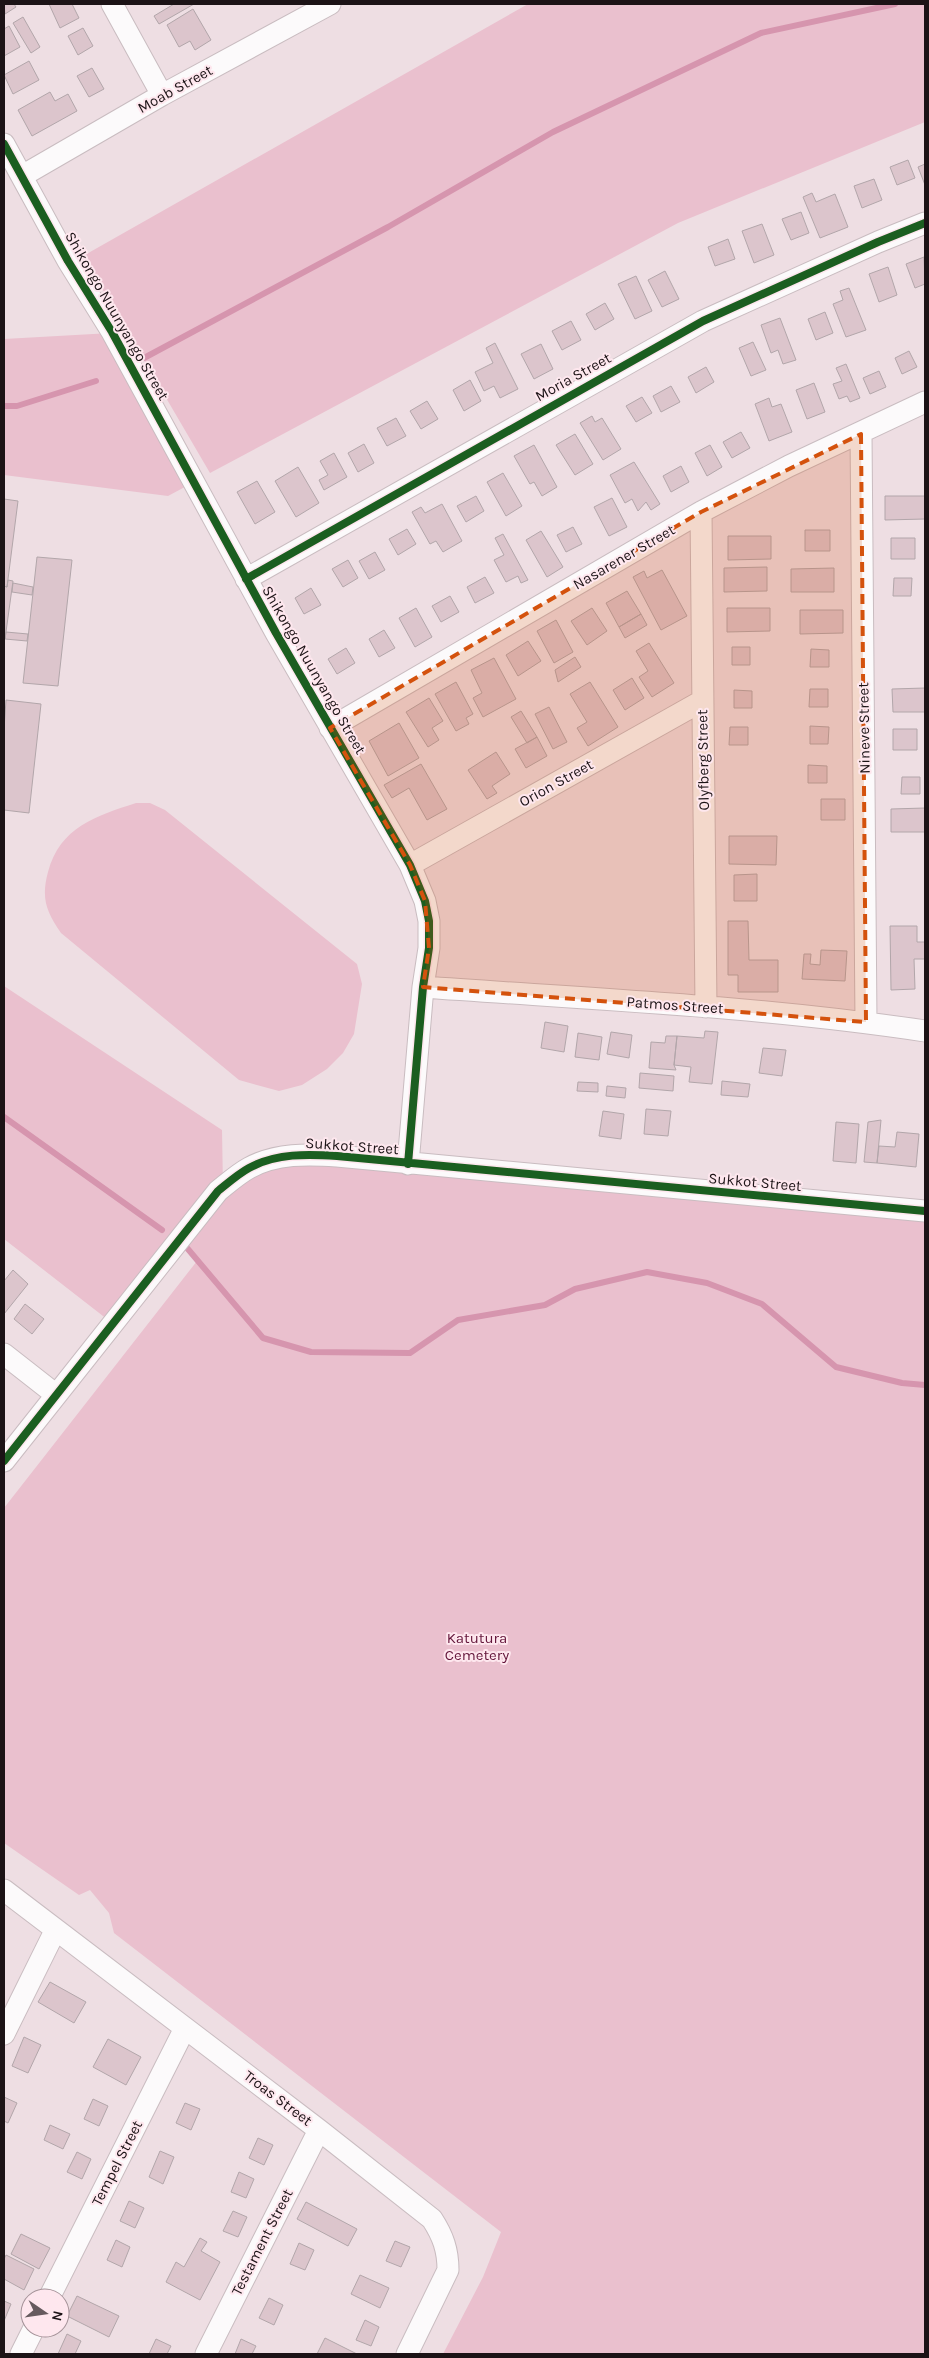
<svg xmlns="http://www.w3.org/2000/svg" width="929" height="2358" font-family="Karla,sans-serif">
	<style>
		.green { fill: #eac0ce }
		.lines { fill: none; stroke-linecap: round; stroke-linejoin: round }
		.stream { stroke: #d695ae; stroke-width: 6 }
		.building { fill: #dcc5cc; stroke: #b2a6aa }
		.minor-casing { stroke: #c9bcc0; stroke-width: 23 }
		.minor { stroke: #fcfafb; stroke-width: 21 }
		.cycleway-casing { stroke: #fee7ee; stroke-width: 11 }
		.cycleway { stroke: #1b5e20; stroke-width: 8 }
		.marked { fill: #d4520d; fill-opacity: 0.2; stroke: #d4520d; stroke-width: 4; stroke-dasharray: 10 6; stroke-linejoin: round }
		.labels { text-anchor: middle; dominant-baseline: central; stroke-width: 4; stroke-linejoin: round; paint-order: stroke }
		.street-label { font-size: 15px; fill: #1c1316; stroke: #fee7ee }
		.park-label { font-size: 15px; fill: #63153a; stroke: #fee7ee }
	</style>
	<rect width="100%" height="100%" fill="#eedee3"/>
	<path class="green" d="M528,4H925V122L678,223L210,473L83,256Z
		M111,333L196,481L168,496L4,475V339Z
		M136,803H150L165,810L357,964L362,984L354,1034L343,1053L327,1069L302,1085L279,1091L239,1080L61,933C46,911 41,898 48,872C60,827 96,816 136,803Z
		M4,986L222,1130L223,1187L280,1158L925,1211V2354H443L483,2277L501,2232L114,1933L109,1913L90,1890L79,1895L4,1843V1508L197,1261L182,1242L112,1323L4,1239Z"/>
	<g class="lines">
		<path class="stream" d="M144,358L388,227L553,132L761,33L895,4
			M4,406H17L96,381
			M4,1117L162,1230
			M182,1242L263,1338L311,1352L410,1353L458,1320L545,1305L575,1289L647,1272L707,1283L762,1304L836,1367L902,1383L925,1385"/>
	</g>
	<path class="building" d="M4,4H14L16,7L5,14Z
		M49,4H72L79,18L60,28Z
		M174,4H194L159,24L154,16Z
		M193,9L211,40L195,50L190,41L179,47L167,25Z
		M23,17L40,47L31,53L13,23Z
		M9,26L20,47L4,56V29Z
		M83,28L93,46L78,55L68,36Z
		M29,61L39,80L13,94L4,75Z
		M92,68L104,89L89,97L77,76Z
		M50,92L55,101L68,94L77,111L32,136L18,110Z
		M908,160L915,178L897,185L890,167Z
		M925,164V185L918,167Z
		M874,179L882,200L862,208L854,186Z
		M812,193L816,202L835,194L848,227L820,238L803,197Z
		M801,212L809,233L791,240L782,219Z
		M762,224L774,255L754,263L742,231Z
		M728,239L735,259L715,266L708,247Z
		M924,257L925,284L915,288L906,264Z
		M888,267L897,295L879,302L869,274Z
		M665,271L679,299L662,307L648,280Z
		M636,276L652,311L635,319L618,284Z
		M849,288L866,330L846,337L833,304L843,300L840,291Z
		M605,303L614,319L595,330L586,314Z
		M825,312L833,333L816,340L808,319Z
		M780,318L796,360L783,364L778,350L771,353L761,325Z
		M571,321L581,340L562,350L552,331Z
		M753,342L766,370L751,376L739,348Z
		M495,343L518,389L500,398L494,386L484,391L475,372L493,363L486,348Z
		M541,344L553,369L534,379L521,354Z
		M909,351L917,367L902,374L895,358Z
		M846,364L860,398L850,402L847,396L839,399L833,384L842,381L836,368Z
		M706,367L714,382L696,393L688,377Z
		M879,371L886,387L870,394L863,378Z
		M470,380L481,401L464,411L453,390Z
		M814,383L825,412L807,419L796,390Z
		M671,386L680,402L661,412L653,396Z
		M642,397L652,413L636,422L626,406Z
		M769,398L772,407L781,404L792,432L769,441L755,404Z
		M427,401L438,419L421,429L410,411Z
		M592,416L595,422L602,418L621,449L603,460L580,423Z
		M396,418L406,436L387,446L377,428Z
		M741,432L750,448L732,458L723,442Z
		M575,434L593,464L575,475L556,445Z
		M364,444L374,463L358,472L348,453Z
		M534,445L557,487L542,496L534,482L530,484L514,456Z
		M710,445L722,467L707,476L695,453Z
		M334,453L347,477L324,490L319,480L328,475L320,461Z
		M634,462L660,504L651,510L646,502L638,511L632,499L625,503L610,475Z
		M681,466L689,482L671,492L663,476Z
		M298,467L319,503L296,517L275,481Z
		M503,473L522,506L506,516L487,482Z
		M257,481L275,512L255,524L237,492Z
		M476,496L484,511L466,522L457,506Z
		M885,496H925V519L885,520Z
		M612,498L627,527L609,536L594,507Z
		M4,499L18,501L7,587L4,586Z
		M442,504L462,541L443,552L436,541L430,544L412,512L421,507L425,513Z
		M573,527L582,544L566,552L557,535Z
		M407,529L416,544L398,555L389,539Z
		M805,530H830V551H805Z
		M541,531L563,567L547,577L526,540Z
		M503,534L528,580L521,583L518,576L506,582L494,560L504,555L495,538Z
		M728,536H771V559L728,560Z
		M891,538H915V559H891Z
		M375,552L385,570L369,579L359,561Z
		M37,557L72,560L58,686L23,683Z
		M348,560L358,578L343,587L332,569Z
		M767,567V591L724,592V568Z
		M834,568V592H791V569Z
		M662,570L687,616L661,630L633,577L644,571L647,578Z
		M485,577L494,593L475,603L467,587Z
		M894,578H912L911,596H893Z
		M8,580L13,581L5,639L4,586L7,587Z
		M13,583L33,587L32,595L12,592Z
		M311,588L321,605L304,614L295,598Z
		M627,591L641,614L619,627L606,603Z
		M450,596L459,612L441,622L432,606Z
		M416,608L432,637L415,647L399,618Z
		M592,608L607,631L587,645L571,621Z
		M727,608H770V631L727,632Z
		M800,610H843V633L800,634Z
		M641,614L647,625L625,638L619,627Z
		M556,620L573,652L554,663L537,631Z
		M384,630L395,648L379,657L369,639Z
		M6,632L28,634L27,641L5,639Z
		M528,641L541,661L518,676L506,655Z
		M649,643L674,683L652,697L639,677L648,671L636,651Z
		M732,647H750V665H732Z
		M346,648L355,663L337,674L328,659Z
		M811,649L829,650V667H810Z
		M575,657L581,667L558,682L555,670Z
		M494,658L516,699L483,717L473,698L482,693L471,670Z
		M632,678L644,698L625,710L613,690Z
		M456,682L473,714L466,718L469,724L456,731L435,694Z
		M590,682L618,727L588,746L577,728L587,722L570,694Z
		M925,688V712H893L892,689Z
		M810,689H828V707H809Z
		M734,690L752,691V708H734Z
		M429,698L443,721L432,728L439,740L428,747L406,712Z
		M6,700L41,704L29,813L4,810V729Z
		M549,707L567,742L553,749L535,714Z
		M521,711L537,737L527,743L511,717Z
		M399,723L419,758L388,776L369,741Z
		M810,726L829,727L828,744H810Z
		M730,727H748V745H729Z
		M893,729H917V750H893Z
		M537,737L547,756L526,768L515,749Z
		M496,752L510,774L492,786L497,793L487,799L468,770Z
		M421,764L447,809L427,820L409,788L392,798L384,785Z
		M808,765L827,766V783H808Z
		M902,777H920V794H901Z
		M821,799H845V820H821Z
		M925,808V832H891V809Z
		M729,836H777L776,865L729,864Z
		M757,874V901H734V875Z
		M728,921H748L749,960H778V992H738V975H728Z
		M890,926H917V942H925V959H914L915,989L891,990Z
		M821,950L847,951L845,981L802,979L804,954H811L810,964L820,965Z
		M545,1022L568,1026L564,1052L541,1048Z
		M705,1031L718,1032L712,1084L689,1082L691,1067L674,1065L677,1036L704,1038Z
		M611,1032L632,1035L629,1058L607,1054Z
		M578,1033L602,1037L599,1060L575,1057Z
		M666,1036H677L674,1065L676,1070L649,1068L651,1042L665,1043Z
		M763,1048L786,1050L782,1076L759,1073Z
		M640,1073L674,1076L673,1091L639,1088Z
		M722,1081L750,1084L748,1097L721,1095Z
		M578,1082L598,1083V1092L577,1091Z
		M607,1086L626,1088L625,1098L606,1096Z
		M646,1109L671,1111L668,1136L644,1134Z
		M603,1111L624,1114L621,1139L599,1136Z
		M881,1120L877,1163L864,1162L868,1122Z
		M836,1122L859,1124L856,1163L833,1161Z
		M897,1132L919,1134L916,1167L877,1163L879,1146L895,1147Z
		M13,1270L28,1284L4,1314V1281Z
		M25,1304L44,1319L32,1334L14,1319Z
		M50,1982L86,2002L74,2023L38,2002Z
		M24,2037L41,2045L28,2073L12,2066Z
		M108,2039L141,2057L126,2085L93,2067Z
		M4,2097L17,2103L8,2123L4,2121Z
		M93,2099L108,2106L99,2126L84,2119Z
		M185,2103L200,2109L191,2130L176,2123Z
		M50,2125L70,2134L63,2149L44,2140Z
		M258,2138L273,2145L264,2165L249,2158Z
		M160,2151L174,2157L163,2184L149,2177Z
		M77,2152L91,2159L82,2179L67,2172Z
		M239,2172L254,2179L246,2198L231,2192Z
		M129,2201L144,2208L135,2228L120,2221Z
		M306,2202L357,2229L348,2246L297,2219Z
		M233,2211L247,2217L238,2237L223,2231Z
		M21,2234L50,2248L39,2269L11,2254Z
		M200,2238L207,2242L201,2251L220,2262L200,2300L166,2282L176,2262L184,2267Z
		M116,2240L130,2247L122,2267L107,2260Z
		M395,2241L410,2247L401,2267L386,2261Z
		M299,2243L314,2250L305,2270L290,2264Z
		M6,2255L34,2269L24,2290L4,2279V2259Z
		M360,2275L389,2288L380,2308L351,2294Z
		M77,2296L119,2316L109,2337L67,2316Z
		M269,2298L283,2305L274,2325L259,2318Z
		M4,2301L11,2304L4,2321Z
		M365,2320L379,2327L371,2346L356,2340Z
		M67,2334L81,2341L75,2354H58Z
		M325,2338L357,2354H317Z
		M156,2339L171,2346L167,2354H149Z
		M241,2339L256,2346L252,2354H235Z"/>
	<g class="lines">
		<defs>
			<path id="minor" d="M112,4L162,95
				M4,144L68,261L112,332L276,633L410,865L425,901L429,921V948L423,987L408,1164
				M22,176L162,95L330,4
				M861,434L866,1022
				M701,512L706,1007
				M246,579L703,321L878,242L925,223
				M330,728L701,512L789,466L925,402
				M410,865L702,701
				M423,987C590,999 759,1006 925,1031
				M4,1354L55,1394
				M4,1461L218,1191C228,1183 238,1174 249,1168C276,1153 308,1154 337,1156L925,1211
				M4,1890L319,2130L432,2219C443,2236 448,2250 448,2270L407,2354
				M4,2034L55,1931
				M49,2298L185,2028
				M21,2354L34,2328
				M206,2354L319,2130"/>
		</defs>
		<use href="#minor" class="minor-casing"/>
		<use href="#minor" class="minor"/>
		<defs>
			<path id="cycleway" d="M4,144L68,261L112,332L276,633L410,865L425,901L429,921V948L423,987L408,1164
				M246,579L703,321L878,242L925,223
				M4,1461L218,1191C228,1183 238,1174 249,1168C276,1153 308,1154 337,1156L925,1211"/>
		</defs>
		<use href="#cycleway" class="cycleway-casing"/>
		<use href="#cycleway" class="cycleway"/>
	</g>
	<path class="marked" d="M861,434L866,1022L423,987L429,948L425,901L410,865L330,728L701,512Z"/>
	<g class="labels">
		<g class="street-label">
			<text transform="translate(175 89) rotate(-29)">Moab Street</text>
			<text transform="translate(117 316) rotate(60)">Shikongo Nuunyango Street</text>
			<text transform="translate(573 377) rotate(-29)">Moria Street</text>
			<text transform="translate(624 557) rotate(-30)">Nasarener Street</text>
			<text transform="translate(314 670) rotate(60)">Shikongo Nuunyango Street</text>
			<text transform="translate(864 728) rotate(-91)">Nineve Street</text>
			<text transform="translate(703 760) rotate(-91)">Olyfberg Street</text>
			<text transform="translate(556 783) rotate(-29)">Orion Street</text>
			<text transform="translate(675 1005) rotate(4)">Patmos Street</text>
			<text transform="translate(352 1146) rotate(4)">Sukkot Street</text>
			<text transform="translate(755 1182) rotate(5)">Sukkot Street</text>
			<text transform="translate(278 2098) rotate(37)">Troas Street</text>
			<text transform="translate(117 2163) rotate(-63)">Tempel Street</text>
			<text transform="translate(262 2242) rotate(-63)">Testament Street</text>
		</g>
		<g class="park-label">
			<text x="477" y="1638">Katutura<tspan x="477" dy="17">Cemetery</tspan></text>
		</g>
	</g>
	<rect width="929" height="2358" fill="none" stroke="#1c1316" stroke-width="10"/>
	<g transform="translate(45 2313) rotate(103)"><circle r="24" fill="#fee7ee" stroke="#a49298"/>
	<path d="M0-4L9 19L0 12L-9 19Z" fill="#665a5e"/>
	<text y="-8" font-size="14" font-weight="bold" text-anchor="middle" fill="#1c1316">N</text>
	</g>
</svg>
